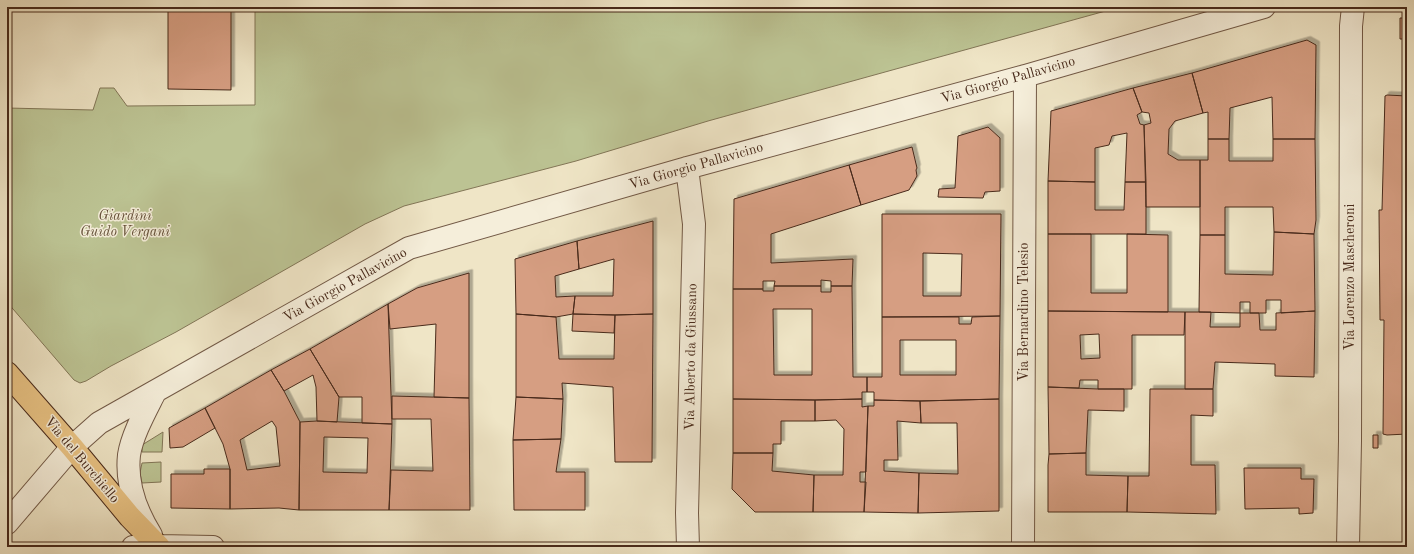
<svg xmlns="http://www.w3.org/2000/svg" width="1414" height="554" font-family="'Old Standard TT',serif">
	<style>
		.green { fill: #bcc393; stroke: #827657 }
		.building { fill: #d69e82; stroke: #482a1b; fill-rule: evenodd; filter: url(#shadow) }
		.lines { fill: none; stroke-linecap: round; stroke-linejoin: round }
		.minor-casing { stroke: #725946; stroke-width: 24 }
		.major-casing { stroke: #482a1b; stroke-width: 24 }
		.minor { stroke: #f5eeda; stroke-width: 22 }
		.major { stroke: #e8c283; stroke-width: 22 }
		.labels { text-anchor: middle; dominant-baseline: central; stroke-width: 3; stroke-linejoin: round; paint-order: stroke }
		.street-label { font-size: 14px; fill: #482a1b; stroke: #f5eeda }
		.park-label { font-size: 14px; font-style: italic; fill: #655039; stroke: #f5eeda }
	</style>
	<defs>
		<filter id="shadow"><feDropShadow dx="3.5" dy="-3.5" stdDeviation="0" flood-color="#0004"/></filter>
	</defs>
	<rect width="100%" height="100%" fill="#efe5c6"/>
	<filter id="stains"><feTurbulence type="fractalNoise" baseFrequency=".005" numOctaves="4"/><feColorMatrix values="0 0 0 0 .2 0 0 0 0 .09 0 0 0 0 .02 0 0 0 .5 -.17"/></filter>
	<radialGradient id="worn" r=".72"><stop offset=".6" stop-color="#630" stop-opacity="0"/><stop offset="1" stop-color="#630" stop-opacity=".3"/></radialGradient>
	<path class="green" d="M255,7H1120L708,121L576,161L404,206L365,224L176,332L111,366L86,381L80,383L74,380L7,302V108L93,110L100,88H114L127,106L255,105Z
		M163,432L162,452H142V445Z
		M161,462V482L142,483L140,473L142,463Z"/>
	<path class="building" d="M168,7H231V90L168,89Z
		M1400,18H1407V39H1400Z
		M1307,40L1316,45L1315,139H1273L1272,97L1230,108L1229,139H1208V112L1203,113L1192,73Z
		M1192,73L1203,113L1175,121L1169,129L1168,154L1178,160H1200V207H1146L1144,125L1151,123L1149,113L1142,112L1133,88Z
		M1133,88L1142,112L1137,115L1140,124L1144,125L1146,182H1125L1127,133L1112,136L1109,145L1095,148V182L1048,181L1051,111Z
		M1387,95L1407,96V434L1387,435L1383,434L1384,320H1380L1379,210H1382L1385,96Z
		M988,127L1000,138V191L985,192L983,198L938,197L939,189L955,188L958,136Z
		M1208,139H1229V161H1273V139H1315L1316,220L1314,234L1274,232L1273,207H1225V235H1200V160H1208Z
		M912,147L917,168L916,170L917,176L909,190L861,205L849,165Z
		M849,165L861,205L771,234V263L853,259L852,286H831V281L821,280V286H774L775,281H763V289H733L734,199Z
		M1048,181L1095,182V210H1124L1125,182H1146V234H1048Z
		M882,214H1001L1000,316L882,317ZM923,253L962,254L961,296H923Z
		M653,221V314L615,315L573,314L575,296H613L614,259L579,269L577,241Z
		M1274,232L1314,234L1315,311L1281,313V300H1266V313H1250V302H1240V313L1199,312L1200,235H1225V274L1273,275Z
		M1048,234H1091V293H1127V234L1168,235V312L1048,311Z
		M577,241L579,269L555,276L556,297L575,296L573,314L556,317L516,314L515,259Z
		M469,273V398L434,397L436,324L390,329L388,304L417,288Z
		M774,286H821V292H831V286H852L853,377H867V392H862V399L815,400L733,399V289H763V291H774ZM773,309H812V375H774Z
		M388,304L392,424L362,423V397H339L310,349Z
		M1048,311L1185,312L1184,335H1132V389H1098V380H1080L1079,388L1048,387ZM1099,334L1100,358L1081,359L1080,335Z
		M1315,311L1314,377L1275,376V364L1215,362L1213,389H1185V312H1211L1210,327H1240V313H1259L1260,330H1276V313Z
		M516,314L556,317L559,359H614L615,315L653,314L652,462H615L613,387L562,383L563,399L516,397Z
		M573,314L615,315L614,333L572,331Z
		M1000,316L999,399L920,401L874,400V392H867V377H882V317H959V324H971L972,317ZM900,340H956V375H900Z
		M310,349L339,397L337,422L317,421L316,387L313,375L284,391L271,370Z
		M271,370L284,391L300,422L299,510L279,508L230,509V469L223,444L205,408ZM272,421L276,427L280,466L247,470L240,440Z
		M1048,387L1098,389H1124V411L1088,410L1086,453L1049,454Z
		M1150,389H1213V416L1191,415V465H1215L1216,514L1127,512L1128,476H1149Z
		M392,396L469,398L470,510H389L391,470L433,471L431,419H392Z
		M516,397L563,399L561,439L513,440Z
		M733,399L815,400V421H781V444H773V453H733Z
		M862,399V407L868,406L866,472H860V482H866L864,512H813L814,475H843L844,429L836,420L815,421V400Z
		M999,399V511L918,513L919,473L958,474L957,423H921L920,401Z
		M874,400L920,401L921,423L897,421L898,460H884V471L919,473L918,513L864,512L868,406H874Z
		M205,408L215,428L183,447L170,448L169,428Z
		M317,421L392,424L389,510H299L300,422ZM324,437L368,438L367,473L323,472Z
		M1373,435H1378V448H1373Z
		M561,439L556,472H585V510H514L513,440Z
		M733,453H773L772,471L814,475L813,512H755L732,489Z
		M1086,453V475L1128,476L1127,512H1048V465L1049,454Z
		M1244,468H1301V479H1314L1313,513L1299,514V508L1245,509Z
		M204,469H230V509L171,508V474H204Z"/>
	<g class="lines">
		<defs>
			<path id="minor" d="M687,168L694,224L687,513L688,547
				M7,523L72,447L99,423L409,248L687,168L1025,76L1264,7
				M151,535C136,511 126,483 129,455C132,435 146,410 155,392
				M133,547L158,546L213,547
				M1023,547L1025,76
				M1348,547L1350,441L1351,26L1353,7"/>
			<path id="major" d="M7,373L72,447L130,517L159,547"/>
		</defs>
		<use href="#minor" class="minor-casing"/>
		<use href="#major" class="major-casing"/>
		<use href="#minor" class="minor"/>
		<use href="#major" class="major"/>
	</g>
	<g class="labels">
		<g class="street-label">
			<text transform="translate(1008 80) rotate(-16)">Via Giorgio Pallavicino</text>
			<text transform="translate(696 166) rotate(-16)">Via Giorgio Pallavicino</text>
			<text transform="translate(1350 277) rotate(-90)">Via Lorenzo Mascheroni</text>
			<text transform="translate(345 285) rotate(-29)">Via Giorgio Pallavicino</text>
			<text transform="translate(1024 312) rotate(-90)">Via Bernardino Telesio</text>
			<text transform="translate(691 357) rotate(-89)">Via Alberto da Giussano</text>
			<text transform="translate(82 460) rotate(50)">Via del Burchiello</text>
		</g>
		<g class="park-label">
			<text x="125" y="216">Giardini<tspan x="125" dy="16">Guido Vergani</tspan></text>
		</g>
	</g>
	<rect width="1414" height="554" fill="none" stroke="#efe5c6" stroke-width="24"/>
	<rect x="8" y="8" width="1398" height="538" fill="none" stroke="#482a1b" stroke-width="2"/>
	<rect x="12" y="12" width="1390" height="530" fill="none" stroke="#482a1b"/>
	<rect width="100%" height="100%" filter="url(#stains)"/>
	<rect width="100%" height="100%" fill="url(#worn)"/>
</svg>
